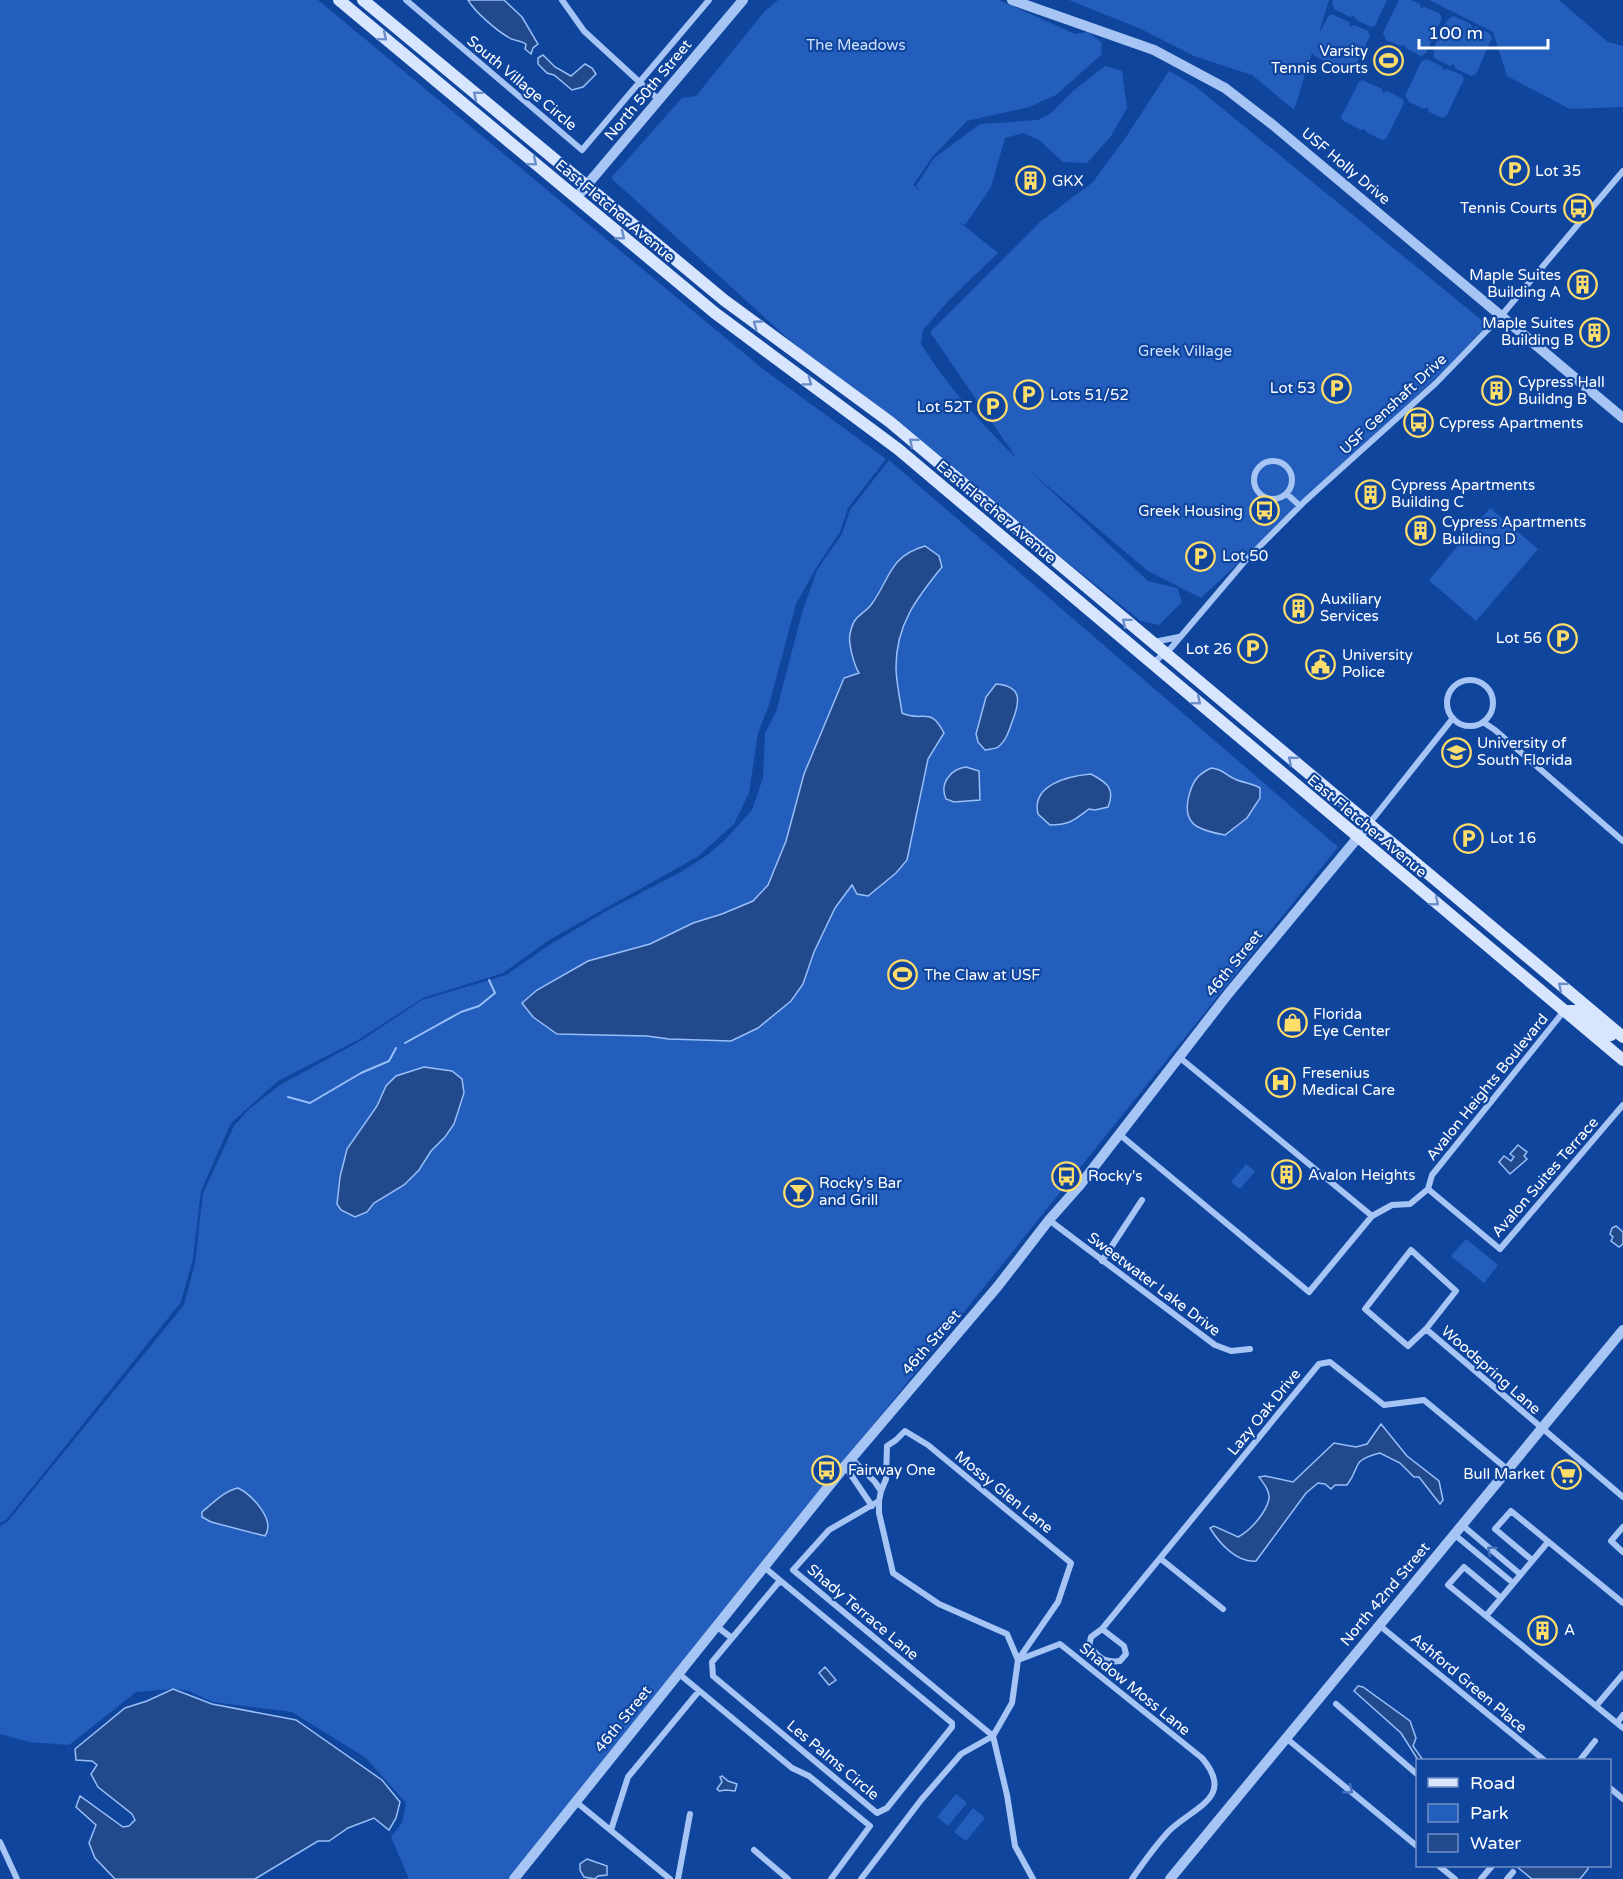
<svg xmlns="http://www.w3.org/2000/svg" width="1623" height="1879" font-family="'Varela Round',sans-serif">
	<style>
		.green { fill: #235ebc }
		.water { fill: #22498c; stroke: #98bff8; stroke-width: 1.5 }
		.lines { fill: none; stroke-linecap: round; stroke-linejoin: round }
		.stream { stroke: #98bff8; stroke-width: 2 }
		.minor { stroke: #a6c5f5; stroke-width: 6 }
		.tertiary { stroke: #a6c5f5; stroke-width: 10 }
		.secondary { stroke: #d7e5fe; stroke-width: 12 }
		.oneway { stroke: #6a8dc9 }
		.oneway2 { stroke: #4472bc }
		.labels { text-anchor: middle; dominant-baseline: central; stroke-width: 4.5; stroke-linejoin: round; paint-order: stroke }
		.park-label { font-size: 15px; fill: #cfe2fe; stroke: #10459e }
		.poi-label { font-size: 15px; fill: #fff; stroke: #10459e; text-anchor: start }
		.street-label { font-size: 15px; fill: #fff; stroke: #10459e }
	</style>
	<rect width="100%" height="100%" fill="#10459e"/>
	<path class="green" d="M0,0H318L763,369L886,459L848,508L840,532L816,568L796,604L769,705L758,733L749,793L734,824L697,857L549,940L503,973L423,998L358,1040L278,1081L231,1123L201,1191L193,1259L181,1302L6,1520L0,1523Z
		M778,0H999L1075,34L1088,32L1101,42L1102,54L1056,95L1029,107L967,121L933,156L913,185L925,195L916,186L934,158L980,124L1038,120L1051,113L1073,91L1105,66L1122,71L1127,108L1111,136L1087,163L1063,162L1039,140L1023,133L1005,138L991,187L965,225L958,221L998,253L949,300L923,330L921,344C947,386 982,424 1017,459L930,332L1040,222L1093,182L1126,137L1169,71L1195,86L1490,327L1201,598L1148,571L1031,472L1148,581L1177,588L1182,602L1159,625L1141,621L795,345L611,178L682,98L696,96L765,11Z
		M1069,0H1329L1319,33L1328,17L1332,14L1349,22L1350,27L1354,25L1368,31L1370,36L1353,71L1350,73L1334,66L1332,62L1329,63L1315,56L1312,53L1294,110L1252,75L1194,56L1141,29Z
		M1333,0H1387L1375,26L1371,27L1356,20L1354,16L1350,17L1334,9L1332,3Z
		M1399,0H1411L1420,4L1421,9L1424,7L1439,13L1442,18L1426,53L1421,56L1407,49L1404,45L1401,46L1386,40L1383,33Z
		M1429,0H1559L1608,42L1623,46V107L1570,109L1507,76L1493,32Z
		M1453,16L1471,24L1472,28L1476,27L1489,33L1492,38L1476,74L1471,76L1455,68L1454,64L1450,66L1434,58C1432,46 1443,21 1453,16Z
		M1426,59L1442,66L1443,70L1447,69L1462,75L1464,79L1447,115L1442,118L1429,112L1427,107L1424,109L1409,102L1405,96L1421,62Z
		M1362,80L1382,89L1383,93L1387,91L1403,99L1404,103L1386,139L1382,140L1366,132L1365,129L1361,130L1342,120L1341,117L1359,82Z
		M889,460L1338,847L508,1879H409L391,1837L402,1823L406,1803L366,1758L292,1712L213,1702L189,1691L173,1689L136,1692L69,1745L29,1742L0,1734V1526L7,1522L184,1305L195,1263L203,1193L234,1126L248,1110L280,1085L362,1040L422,1000L506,975L551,944L608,910L679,873L706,856L726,839L752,810L763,778L765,733L776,712L802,613L817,570L842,534L850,510Z
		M1490,508L1538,549L1476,621L1429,580Z
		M1246,1164L1255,1171L1240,1189L1231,1182Z
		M1466,1239L1498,1265L1484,1283L1451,1256Z
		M956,1794L967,1803L948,1826L937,1817Z
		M973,1808L985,1818L966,1841L954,1832Z"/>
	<path class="water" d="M468,0H504L522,17L538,44L533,48L531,54L525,49L526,44C520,40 513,41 508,37C496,30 475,12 468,0Z
		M543,55L555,67L571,76L585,64L592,68L596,74L583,87L572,90L554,75L547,73L538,64V58Z
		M925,546L939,556L942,567C917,598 896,624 896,667C896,682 900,698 902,713C923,723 930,705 944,733L928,759L907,860L896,873L868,896L857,894L852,885L835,908L814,952L803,984L791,1001L758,1028L731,1041L669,1039L647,1036L557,1034L533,1017L522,1003L537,990L588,961L650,944L693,923L722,914L753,901L768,885L786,841L804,774L844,678L859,673C854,665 848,643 850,634C854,614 861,617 871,605C891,578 888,557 925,546Z
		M996,684C1023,686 1020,702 1012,722C1009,731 1006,741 998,747C995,749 989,749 985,750L978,742L976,734L986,697Z
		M966,767L979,771L980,800L954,802L946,799C939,783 951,769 966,767Z
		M1211,768C1226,770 1224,775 1235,779C1243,783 1251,783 1260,788V798L1247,818L1225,835C1197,830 1180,824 1190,792C1194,779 1199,774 1211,768Z
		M1091,774C1106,782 1116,788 1108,807L1095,810L1089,809C1074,820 1070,825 1050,825L1038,814C1031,785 1068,776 1091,774Z
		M424,1067L452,1071L462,1079L464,1093L454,1124L445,1137L431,1151L419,1170L404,1185L374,1203L367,1212L355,1217L341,1210L337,1204L340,1177L347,1149L377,1106L386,1086L396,1076Z
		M1518,1145L1527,1152L1524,1156L1527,1159L1510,1174L1499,1162L1504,1156L1511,1161L1514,1157L1510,1154Z
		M1616,1226L1623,1232V1244L1619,1247L1611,1241L1613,1237L1610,1234L1612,1228Z
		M1381,1424L1407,1456L1439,1481L1443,1500L1440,1504L1419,1477H1414L1400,1463L1380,1453C1349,1461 1362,1466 1347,1485H1335L1331,1489L1325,1484L1318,1483L1306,1493L1256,1561C1237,1563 1219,1543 1210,1528L1214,1526L1238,1537C1250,1531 1266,1513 1269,1499C1270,1491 1264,1484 1259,1477L1265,1476L1293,1482L1334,1443L1356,1447L1367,1444Z
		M238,1488C252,1495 276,1520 265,1536L211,1522L202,1517V1512C213,1503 224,1491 238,1488Z
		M825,1667L836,1680L829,1685L819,1673Z
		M1358,1686L1363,1687L1410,1721L1416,1738L1413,1746L1423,1760H1418L1401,1733L1354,1691Z
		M173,1689L212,1704L296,1720L382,1780L400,1802L396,1818L389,1830L374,1818L348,1828L329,1841H318L255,1879H115L95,1858L89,1843L96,1825L76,1807L80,1796L123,1827L129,1826L135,1820L132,1814L98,1787L91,1774L97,1765L92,1761L76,1760L75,1749L125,1708L147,1701Z
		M722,1776L728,1781L737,1784L735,1791L726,1790L719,1791L717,1789L722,1782L720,1777Z
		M587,1859L607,1866V1875L598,1876L595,1879L584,1877L580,1870V1864Z
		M1516,1866H1588V1869L1580,1879H1532Z"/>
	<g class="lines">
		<path class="stream" d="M405,1043L461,1012L479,1006L495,993L489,980
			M288,1097L310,1103L361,1073L389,1061L396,1048"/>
		<path class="minor" d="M406,0L582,150L709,0
			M562,0L584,31L659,100
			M1254 480a19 19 0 1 1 38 0a19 19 0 1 1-38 0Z
			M1287,494L1300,506
			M1154,642L1179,637
			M1153,663L1171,648L1245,561L1305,501L1436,383L1501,316L1623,171
			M1447 703a23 23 0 1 1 46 0a23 23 0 1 1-46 0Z
			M1483,722L1495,730L1623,841
			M1369,824L1453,718
			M1179,1057L1372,1216L1392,1205L1410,1204L1428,1189L1432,1175L1564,1011
			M1119,1134L1309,1292L1372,1216
			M1428,1189L1500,1249L1623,1105
			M1049,1220L1215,1345L1231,1351L1250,1349
			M1102,1261L1142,1200
			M1426,1329L1408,1346L1365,1309L1411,1250L1456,1291L1426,1329L1623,1497
			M851,1458L875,1482L881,1491
			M845,1466L872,1506
			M879,1501V1513L893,1573L939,1604L1007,1634L1018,1660
			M1462,1525L1520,1574
			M1623,1527L1611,1541L1623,1552
			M1455,1535L1513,1583
			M1161,1559L1223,1609
			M1532,1560L1495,1529L1511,1511L1623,1603
			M764,1567L782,1582
			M782,1582L952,1723V1727L887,1808L877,1813L713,1676L712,1662L778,1583Z
			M1501,1598L1464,1567L1448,1585L1623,1728
			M1486,1616L1548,1542
			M1379,1625L1544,1760
			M716,1626L732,1638
			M1102,1629L1124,1646L1126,1654L1120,1661C1103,1663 1100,1658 1089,1646L1091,1637L1102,1629L1319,1364L1330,1362L1384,1405L1424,1400L1507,1469
			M1018,1660L1060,1644L1202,1758C1236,1798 1193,1807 1169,1831C1156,1845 1143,1863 1132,1879
			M678,1673L792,1768L809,1776L870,1826L831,1879
			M1336,1704L1418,1775
			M1596,1706L1623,1674
			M1617,1723L1623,1715
			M1286,1738L1418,1847
			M1580,1760L1595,1741
			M1610,1788L1623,1799
			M575,1801L670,1879
			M611,1830L628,1777L699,1691
			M0,1842L17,1879
			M754,1850L788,1879
			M1439,1866L1455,1879
			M678,1879L690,1814
			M861,1879L921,1800L961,1754L993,1736L793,1570L829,1530L879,1501L881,1491L886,1479L887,1446L896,1440L905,1431L928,1445L1071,1563L1058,1602L1018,1660L1012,1703L993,1736L1007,1795L1015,1846L1033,1879
			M1481,1879L1492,1866
			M1507,1879L1513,1872"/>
		<path class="tertiary" d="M1012,0L1154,50L1225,88L1273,125L1623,418
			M576,198L743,0
			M514,1879L845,1466L998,1286L1049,1220L1080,1185L1228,994L1369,824
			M1170,1879L1623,1330"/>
		<path class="secondary" d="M339,0L715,313L898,449L1623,1060
			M363,0L724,300L890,422L1623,1037
			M1564,1011H1578L1595,1025L1611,1035"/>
	</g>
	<defs><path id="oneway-chevron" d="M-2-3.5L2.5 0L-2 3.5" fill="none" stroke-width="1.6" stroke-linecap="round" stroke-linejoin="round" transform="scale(1.5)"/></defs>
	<g class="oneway">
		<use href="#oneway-chevron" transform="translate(383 37) rotate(40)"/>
		<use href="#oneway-chevron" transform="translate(477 95) rotate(-140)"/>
		<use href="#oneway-chevron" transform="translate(533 162) rotate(40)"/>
		<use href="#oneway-chevron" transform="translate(621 236) rotate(39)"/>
		<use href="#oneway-chevron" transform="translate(757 324) rotate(-144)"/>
		<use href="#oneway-chevron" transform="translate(808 382) rotate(37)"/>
		<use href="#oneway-chevron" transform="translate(913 442) rotate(-140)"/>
		<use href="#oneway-chevron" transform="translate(1126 622) rotate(-140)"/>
		<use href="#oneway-chevron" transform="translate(1197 701) rotate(40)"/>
		<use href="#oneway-chevron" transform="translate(1292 760) rotate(-140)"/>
		<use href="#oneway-chevron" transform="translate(1435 902) rotate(40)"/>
		<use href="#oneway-chevron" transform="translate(1562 986) rotate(-140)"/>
	</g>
	<g class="oneway2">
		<use href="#oneway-chevron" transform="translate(1491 1550) rotate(-140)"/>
		<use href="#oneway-chevron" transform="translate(1349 1790) rotate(39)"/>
	</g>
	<defs>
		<symbol id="stadium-ring" viewBox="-11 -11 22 22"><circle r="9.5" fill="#10459e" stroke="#ffdd6a" stroke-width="1.5"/><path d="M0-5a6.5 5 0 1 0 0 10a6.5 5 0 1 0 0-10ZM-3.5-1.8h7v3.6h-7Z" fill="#ffdd6a"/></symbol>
		<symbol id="parking-ring" viewBox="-11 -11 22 22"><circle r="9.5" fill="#10459e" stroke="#ffdd6a" stroke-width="1.5"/><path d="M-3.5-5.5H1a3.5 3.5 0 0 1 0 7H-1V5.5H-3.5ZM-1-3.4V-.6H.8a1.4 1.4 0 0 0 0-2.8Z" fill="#ffdd6a"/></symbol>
		<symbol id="building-ring" viewBox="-11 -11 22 22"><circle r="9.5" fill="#10459e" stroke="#ffdd6a" stroke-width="1.5"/><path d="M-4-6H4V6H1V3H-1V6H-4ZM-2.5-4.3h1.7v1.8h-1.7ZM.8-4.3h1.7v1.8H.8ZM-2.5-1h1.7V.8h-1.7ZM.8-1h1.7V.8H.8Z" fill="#ffdd6a"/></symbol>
		<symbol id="bus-ring" viewBox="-11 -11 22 22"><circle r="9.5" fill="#10459e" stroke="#ffdd6a" stroke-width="1.5"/><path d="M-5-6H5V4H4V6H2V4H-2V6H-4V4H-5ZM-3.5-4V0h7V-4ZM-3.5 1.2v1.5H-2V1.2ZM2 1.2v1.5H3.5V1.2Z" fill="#ffdd6a"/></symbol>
		<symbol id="civic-ring" viewBox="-11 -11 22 22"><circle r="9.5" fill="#10459e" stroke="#ffdd6a" stroke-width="1.5"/><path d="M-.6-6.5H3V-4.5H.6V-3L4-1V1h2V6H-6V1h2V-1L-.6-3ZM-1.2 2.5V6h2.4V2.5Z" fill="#ffdd6a"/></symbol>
		<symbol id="university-ring" viewBox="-11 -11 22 22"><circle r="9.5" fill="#10459e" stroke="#ffdd6a" stroke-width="1.5"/><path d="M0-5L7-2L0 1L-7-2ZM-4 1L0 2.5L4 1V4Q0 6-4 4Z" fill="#ffdd6a"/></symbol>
		<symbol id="shop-ring" viewBox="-11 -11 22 22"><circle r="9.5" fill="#10459e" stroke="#ffdd6a" stroke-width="1.5"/><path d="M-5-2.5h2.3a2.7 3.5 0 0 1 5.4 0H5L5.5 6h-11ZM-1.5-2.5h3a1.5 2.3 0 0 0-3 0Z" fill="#ffdd6a"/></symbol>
		<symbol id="hospital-ring" viewBox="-11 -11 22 22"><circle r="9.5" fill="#10459e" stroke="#ffdd6a" stroke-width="1.5"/><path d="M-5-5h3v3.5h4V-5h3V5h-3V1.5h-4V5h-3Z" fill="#ffdd6a"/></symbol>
		<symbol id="bar-ring" viewBox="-11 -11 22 22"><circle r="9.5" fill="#10459e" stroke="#ffdd6a" stroke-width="1.5"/><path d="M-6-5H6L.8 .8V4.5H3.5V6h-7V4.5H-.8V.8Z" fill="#ffdd6a"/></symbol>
		<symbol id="supermarket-ring" viewBox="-11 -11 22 22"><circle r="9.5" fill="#10459e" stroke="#ffdd6a" stroke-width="1.5"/><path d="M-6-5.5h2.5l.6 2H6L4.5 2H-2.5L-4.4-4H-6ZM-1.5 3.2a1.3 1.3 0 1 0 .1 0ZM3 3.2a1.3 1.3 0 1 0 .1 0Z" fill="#ffdd6a"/></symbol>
	</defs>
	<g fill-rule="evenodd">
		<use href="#stadium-ring" x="1372" y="44" width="33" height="33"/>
		<use href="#parking-ring" x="1498" y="154" width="33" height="33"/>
		<use href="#building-ring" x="1014" y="164" width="33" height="33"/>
		<use href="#bus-ring" x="1562" y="192" width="33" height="33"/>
		<use href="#building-ring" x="1566" y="268" width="33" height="33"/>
		<use href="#building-ring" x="1578" y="316" width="33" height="33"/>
		<use href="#parking-ring" x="1320" y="372" width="33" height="33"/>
		<use href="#building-ring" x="1480" y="374" width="33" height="33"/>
		<use href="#parking-ring" x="1012" y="378" width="33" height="33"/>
		<use href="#parking-ring" x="976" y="390" width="33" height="33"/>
		<use href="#bus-ring" x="1402" y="406" width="33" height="33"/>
		<use href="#building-ring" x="1354" y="478" width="33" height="33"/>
		<use href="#bus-ring" x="1248" y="494" width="33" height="33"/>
		<use href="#building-ring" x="1404" y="514" width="33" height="33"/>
		<use href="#parking-ring" x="1184" y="540" width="33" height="33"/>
		<use href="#building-ring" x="1282" y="592" width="33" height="33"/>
		<use href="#parking-ring" x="1546" y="622" width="33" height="33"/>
		<use href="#parking-ring" x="1236" y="632" width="33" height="33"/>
		<use href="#civic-ring" x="1304" y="648" width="33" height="33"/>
		<use href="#university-ring" x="1440" y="736" width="33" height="33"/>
		<use href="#parking-ring" x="1452" y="822" width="33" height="33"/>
		<use href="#stadium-ring" x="886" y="958" width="33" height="33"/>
		<use href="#shop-ring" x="1276" y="1006" width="33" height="33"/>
		<use href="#hospital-ring" x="1264" y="1066" width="33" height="33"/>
		<use href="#building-ring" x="1270" y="1158" width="33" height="33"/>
		<use href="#bus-ring" x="1050" y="1160" width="33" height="33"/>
		<use href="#bar-ring" x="782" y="1176" width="33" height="33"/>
		<use href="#bus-ring" x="810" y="1454" width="33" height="33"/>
		<use href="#supermarket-ring" x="1550" y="1458" width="33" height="33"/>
		<use href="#building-ring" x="1526" y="1614" width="33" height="33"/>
	</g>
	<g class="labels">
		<g class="park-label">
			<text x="856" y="45">The Meadows</text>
			<text x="1185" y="351">Greek Village</text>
		</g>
		<g class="poi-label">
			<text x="1368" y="51" text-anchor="end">Varsity<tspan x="1368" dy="17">Tennis Courts</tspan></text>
			<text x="1535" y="171">Lot 35</text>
			<text x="1052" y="181">GKX</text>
			<text x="1557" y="208" text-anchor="end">Tennis Courts</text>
			<text x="1561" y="275" text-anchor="end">Maple Suites<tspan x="1561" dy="17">Building A</tspan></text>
			<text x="1574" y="323" text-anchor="end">Maple Suites<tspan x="1574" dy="17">Building B</tspan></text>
			<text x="1518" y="382">Cypress Hall<tspan x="1518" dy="17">Buildng B</tspan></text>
			<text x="1316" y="388" text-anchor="end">Lot 53</text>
			<text x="1050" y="395">Lots 51/52</text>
			<text x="972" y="407" text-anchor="end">Lot 52T</text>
			<text x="1439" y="423">Cypress Apartments</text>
			<text x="1391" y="485">Cypress Apartments<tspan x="1391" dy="17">Building C</tspan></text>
			<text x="1243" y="511" text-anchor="end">Greek Housing</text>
			<text x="1442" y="522">Cypress Apartments<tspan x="1442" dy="17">Building D</tspan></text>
			<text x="1222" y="556">Lot 50</text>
			<text x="1320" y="599">Auxiliary<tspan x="1320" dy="17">Services</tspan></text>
			<text x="1542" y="638" text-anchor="end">Lot 56</text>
			<text x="1232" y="649" text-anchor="end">Lot 26</text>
			<text x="1342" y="655">University<tspan x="1342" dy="17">Police</tspan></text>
			<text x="1477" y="743">University of<tspan x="1477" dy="17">South Florida</tspan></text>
			<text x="1490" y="838">Lot 16</text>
			<text x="924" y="975">The Claw at USF</text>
			<text x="1313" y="1014">Florida<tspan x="1313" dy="17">Eye Center</tspan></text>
			<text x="1302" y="1073">Fresenius<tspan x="1302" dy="17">Medical Care</tspan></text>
			<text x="1308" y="1175">Avalon Heights</text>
			<text x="1088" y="1176">Rocky's</text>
			<text x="819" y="1183">Rocky's Bar<tspan x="819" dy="17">and Grill</tspan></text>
			<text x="848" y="1470">Fairway One</text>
			<text x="1545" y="1474" text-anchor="end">Bull Market</text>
			<text x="1564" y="1630">A</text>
		</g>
		<g class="street-label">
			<text transform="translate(522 83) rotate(40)">South Village Circle</text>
			<text transform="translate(648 90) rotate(-50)">North 50th Street</text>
			<text transform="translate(1346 166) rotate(40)">USF Holly Drive</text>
			<text transform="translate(615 211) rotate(40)">East Fletcher Avenue</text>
			<text transform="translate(1393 404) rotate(-43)">USF Genshaft Drive</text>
			<text transform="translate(996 512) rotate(40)">East Fletcher Avenue</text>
			<text transform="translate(1367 826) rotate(40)">East Fletcher Avenue</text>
			<text transform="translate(1234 963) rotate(-51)">46th Street</text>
			<text transform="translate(1487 1087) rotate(-51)">Avalon Heights Boulevard</text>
			<text transform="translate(1545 1177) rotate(-49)">Avalon Suites Terrace</text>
			<text transform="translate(1154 1284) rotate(37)">Sweetwater Lake Drive</text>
			<text transform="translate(931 1342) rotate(-49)">46th Street</text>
			<text transform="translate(1491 1370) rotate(41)">Woodspring Lane</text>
			<text transform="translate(1264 1412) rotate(-51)">Lazy Oak Drive</text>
			<text transform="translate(1004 1492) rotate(39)">Mossy Glen Lane</text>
			<text transform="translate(1385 1594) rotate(-50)">North 42nd Street</text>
			<text transform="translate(863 1612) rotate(40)">Shady Terrace Lane</text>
			<text transform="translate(1469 1683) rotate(40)">Ashford Green Place</text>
			<text transform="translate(1135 1689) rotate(39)">Shadow Moss Lane</text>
			<text transform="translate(623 1719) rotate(-51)">46th Street</text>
			<text transform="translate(833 1760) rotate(40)">Les Palms Circle</text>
		</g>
	</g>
	<rect x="1416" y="1759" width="195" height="108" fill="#10459e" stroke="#708fc5" stroke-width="1.5"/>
	<rect x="1428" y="1778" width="30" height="9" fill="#d7e5fe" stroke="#708fc5" stroke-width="1.5"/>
	<text x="1470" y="1789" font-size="18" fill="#ffffff">Road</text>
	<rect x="1428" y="1804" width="30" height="18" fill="#235ebc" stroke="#708fc5" stroke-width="1.5"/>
	<text x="1470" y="1819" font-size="18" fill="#ffffff">Park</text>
	<rect x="1428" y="1834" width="30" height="18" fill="#22498c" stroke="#708fc5" stroke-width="1.5"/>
	<text x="1470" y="1849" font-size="18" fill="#ffffff">Water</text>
	<path d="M1419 39v9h129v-9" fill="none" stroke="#ffffff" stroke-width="3"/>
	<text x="1428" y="39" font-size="18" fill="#ffffff" stroke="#10459e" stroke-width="4.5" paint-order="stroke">100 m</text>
</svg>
